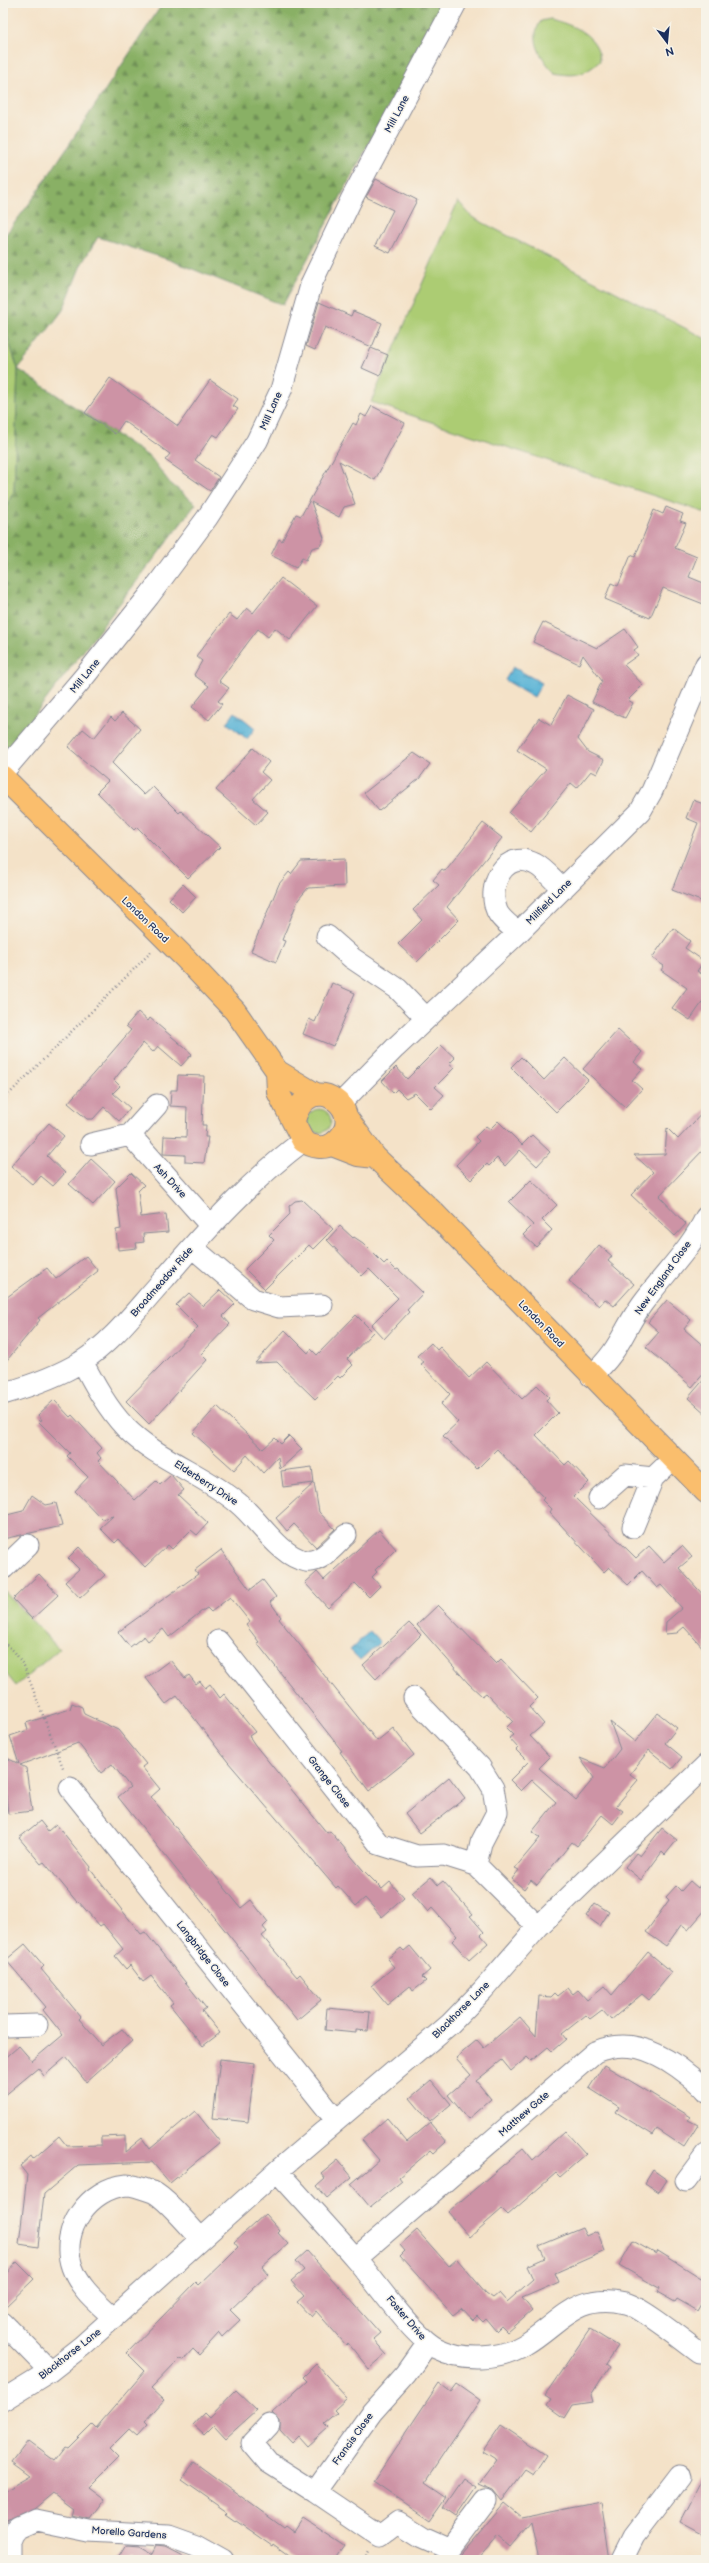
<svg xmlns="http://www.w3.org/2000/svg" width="709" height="2563" font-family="'Balsamiq Sans',sans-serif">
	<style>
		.green { fill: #accc73; stroke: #647e68 }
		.forest { fill: url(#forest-firs); stroke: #527062 }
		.water { fill: url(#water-ripples); stroke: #3a719a }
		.building { fill: #cd93a5 }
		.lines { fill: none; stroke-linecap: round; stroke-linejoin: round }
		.minor-casing { stroke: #888893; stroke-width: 23 }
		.major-casing { stroke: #888893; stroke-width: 24 }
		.path { stroke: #888893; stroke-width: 2.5; stroke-dasharray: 1 3; stroke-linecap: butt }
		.minor { stroke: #fff; stroke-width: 21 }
		.major { stroke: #fabe6d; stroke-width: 22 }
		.labels { text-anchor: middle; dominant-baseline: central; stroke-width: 3; stroke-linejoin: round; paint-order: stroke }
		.street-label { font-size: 10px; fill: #1b2f5e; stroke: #f7f3e8 }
	</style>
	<defs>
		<pattern id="forest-firs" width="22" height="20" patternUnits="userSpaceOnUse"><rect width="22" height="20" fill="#89b065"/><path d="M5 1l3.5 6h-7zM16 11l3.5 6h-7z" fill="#6f9056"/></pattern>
		<pattern id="water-ripples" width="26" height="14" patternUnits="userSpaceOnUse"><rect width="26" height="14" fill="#58b3d6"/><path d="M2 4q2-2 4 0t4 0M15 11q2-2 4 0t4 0" fill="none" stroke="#4892b1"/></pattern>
	</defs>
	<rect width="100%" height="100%" fill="#f7f3e8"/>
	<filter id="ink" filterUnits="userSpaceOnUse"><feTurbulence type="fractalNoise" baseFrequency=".025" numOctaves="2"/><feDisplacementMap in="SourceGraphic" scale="8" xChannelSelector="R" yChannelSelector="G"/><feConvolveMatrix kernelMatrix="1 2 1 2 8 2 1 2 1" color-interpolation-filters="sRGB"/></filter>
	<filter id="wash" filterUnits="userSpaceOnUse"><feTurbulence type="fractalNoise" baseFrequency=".012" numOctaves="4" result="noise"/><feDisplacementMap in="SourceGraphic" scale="16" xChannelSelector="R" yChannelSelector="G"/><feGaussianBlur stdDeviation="0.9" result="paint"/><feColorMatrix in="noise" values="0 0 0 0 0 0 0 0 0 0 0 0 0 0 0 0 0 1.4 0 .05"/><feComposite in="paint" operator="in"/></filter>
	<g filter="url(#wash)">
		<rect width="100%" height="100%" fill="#f4e2c8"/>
		<path class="green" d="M550,19C573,25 599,35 600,61C585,75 575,77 555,73C542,60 528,39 541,21Z
			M458,201L472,217L706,339V513L371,402Z
			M3,323L18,369L14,491L3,513Z
			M307 1121a12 12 0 1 1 24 0a12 12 0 1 1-24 0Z
			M3,1590L59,1649L16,1686L3,1670Z"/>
		<path class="forest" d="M163,3H444L283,305L167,259L98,237L81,265L63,310L18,369L151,458L170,483L196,504L6,752L3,748V513L14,491L18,369L3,323V238L32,200Z"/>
		<path class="water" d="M513,667L542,683L534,697L505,680Z
			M235,712L255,728L247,739L227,723Z
			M370,1631L380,1642L360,1660L350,1650Z"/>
		<g id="blocks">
			<path class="building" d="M376,179L417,200L390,253L375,246L393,210L366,197Z
				M319,302L351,316L353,311L382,323L372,347L325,327L315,350L306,346Z
				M371,348L388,355L380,376L362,368Z
				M110,378L178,426L210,380L238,399L233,406L238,409L218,437L213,434L195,460L219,477L210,491L165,460L170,454L124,421L115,434L85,413Z
				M372,406L405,423L375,480L339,461L355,504L344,507L339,517L311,502L324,538L320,546L312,548L306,560L302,558L296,568L271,555L279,539L282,541L296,514L301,516L353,423L356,425L361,414L366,417Z
				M666,507L683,514L680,521L686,523L675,548L697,557L689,577L706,584V605L663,588L650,618L605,599L611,583L618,586L631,555L635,557L654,510L663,514Z
				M281,578L317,606L290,640L275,628L268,637L258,629L219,681L229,688L218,701L222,704L209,720L192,707L209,686L194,675L202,661L196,656L229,614L237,620L247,608L253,613Z
				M543,622L597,648L625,629L638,647L634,650L638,655L624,665L643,685L628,700L633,703L625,718L592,702L602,681L583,655L579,664L533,642Z
				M567,695L594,709L578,739L588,752L604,760L597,774L591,771L577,788L571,783L531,832L509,813L546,769L517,750L539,718L551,725Z
				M122,713L140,729L112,763L144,795L153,787L179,813L181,811L220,847L188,878L137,827L134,830L97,792L108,781L68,747L83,729L94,738L111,717L115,721Z
				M253,748L269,762L261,772L270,780L253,799L268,812L256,825L216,790Z
				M414,753L430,764L419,779L379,811L364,793Z
				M693,800L706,805V903L672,890L698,823L686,818Z
				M483,823L502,838L447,907L459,920L417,962L398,944L422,920L413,910L439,885L433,880L442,869L445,871Z
				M344,859L345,886L308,888L298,900L282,940L285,941L276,962L251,951L279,884L289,872L291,874L301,861Z
				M183,884L196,897L182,912L169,899Z
				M673,928L690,941L685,948L704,961L697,971L706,977V997L690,1020L672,1008L687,988L661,970L664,966L652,958Z
				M332,983L355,993L333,1046L303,1034L309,1019L315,1022Z
				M138,1012L148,1021L150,1018L192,1054L181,1066L158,1046L153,1052L143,1043L114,1080L120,1086L113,1093L130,1108L119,1121L104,1107L93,1119H87L68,1103L131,1030L126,1026Z
				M618,1030L642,1052L634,1062L642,1069L632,1080L642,1089L625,1107L583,1069Z
				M441,1045L455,1058L449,1064L454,1068L435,1087L444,1095L431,1109L415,1093L406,1098L397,1089L393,1093L382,1081L396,1067L407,1079Z
				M521,1057L544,1080L565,1058L588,1080L556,1112L511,1067Z
				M178,1075L204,1076L202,1125H206L205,1137H208L204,1163L185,1162V1155L163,1154L164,1136L186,1137L187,1107L170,1106L171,1090H177Z
				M706,1109V1147L659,1196L686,1224L675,1236L631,1195L653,1172L634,1155L665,1154L667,1128L678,1139Z
				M498,1121L522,1145L532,1135L550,1152L537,1166L520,1150L505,1166L497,1158L489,1166L487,1164L471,1180L456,1165L479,1141L475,1137L486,1126L490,1129Z
				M49,1123L64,1136L47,1156L65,1173L53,1186L41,1176L33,1185L11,1166Z
				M91,1159L115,1181L93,1205L69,1184Z
				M131,1173L144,1185L138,1191L141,1217L166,1214L168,1232L143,1234L144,1242L136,1243L137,1248L118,1250L116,1230L121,1229L116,1188Z
				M531,1180L557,1205L542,1220L552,1230L536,1247L523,1235L533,1225L509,1202Z
				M302,1200L333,1229L313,1249L309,1245L265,1289L245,1269L274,1240L269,1235L290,1214L289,1206L295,1201Z
				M340,1226L353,1238L354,1237L363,1243L384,1264L387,1261L396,1270L398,1269L423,1293L407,1310L409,1312L384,1339L371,1325L398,1298L369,1269L362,1276L327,1240Z
				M599,1245L612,1256L608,1261L634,1284L614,1306L605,1299L599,1306L569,1281Z
				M86,1256L98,1271L38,1318L40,1320L3,1365V1300L47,1268L56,1279Z
				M220,1290L235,1304L223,1316L230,1324L201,1354L207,1360L149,1424L126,1401L198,1327L176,1305L189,1293L203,1306Z
				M667,1300L691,1320L684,1329L706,1348V1371L692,1387L646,1347L659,1332L648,1322Z
				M356,1315L373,1332L347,1359L353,1365L340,1378L338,1376L315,1399L277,1362L255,1363L285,1330L308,1353L311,1349L317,1355Z
				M431,1343L437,1350L440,1347L469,1378L486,1362L522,1399L537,1385L549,1397L546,1400L558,1413L536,1435L565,1465L569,1461L589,1482L574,1497L636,1558L649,1546L664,1562L682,1546L692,1557L679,1568L706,1598V1651L684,1627L677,1633L665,1634L666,1622L682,1608L661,1585L657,1588L642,1571L628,1585L609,1567L604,1572L549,1512L551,1509L542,1500L544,1498L497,1449L477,1469L443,1436L458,1422L441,1404L450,1394L421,1364L424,1362L417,1356Z
				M706,1377V1414L688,1398Z
				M54,1400L70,1417L72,1415L102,1448L97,1453L101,1458L98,1461L135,1500L156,1481L160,1485L171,1475L184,1490L178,1495L208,1523L197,1535L191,1530L172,1549L168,1545L145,1567L119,1539L115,1543L100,1528L113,1516L102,1519L75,1491L88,1477L67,1456L70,1453L38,1421L42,1420L38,1415Z
				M217,1406L263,1449L275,1438L281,1444L289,1436L302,1449L280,1469L278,1457L263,1473L247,1455L234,1470L193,1433Z
				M312,1467L314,1483L283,1487L281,1471Z
				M314,1483L319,1512L335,1529L316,1547L294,1524L287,1531L276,1518Z
				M32,1495L46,1505L56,1503L62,1526L3,1539V1516L23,1511Z
				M379,1530L396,1549L375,1570L377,1572L372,1577L380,1586L369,1597L355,1583L328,1608L305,1583L317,1572L324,1580Z
				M79,1547L105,1575L80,1598L65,1582L79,1569L68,1558Z
				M221,1550L250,1590L263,1580L276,1597L270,1602L281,1617L279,1619L377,1741L393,1728L414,1755L369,1791L340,1752L342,1751L257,1643L259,1642L246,1625L250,1622L230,1597L211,1612L207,1608L202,1611L169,1637L163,1629L148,1641L144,1636L130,1647L118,1632L198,1574L195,1570Z
				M39,1574L58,1595L32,1619L13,1599Z
				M438,1605L496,1664L501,1659L538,1698L529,1707L544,1724L530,1736L550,1757L539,1768L576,1800L594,1778L580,1758L605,1768L620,1749L610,1722L635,1742L658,1713L677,1728L665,1743L682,1757L672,1769L649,1750L630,1774L638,1780L616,1806L623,1811L613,1824L602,1815L577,1846L572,1842L537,1885L531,1880L524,1889L512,1879L519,1870L515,1868L540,1838L532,1832L556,1802L532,1780L521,1791L510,1780L528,1762L516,1750L518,1748L509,1738L513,1735L506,1728L513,1721L486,1693L482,1696L468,1683L417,1625Z
				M409,1623L421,1635L376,1679L363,1665Z
				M170,1660L185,1678L189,1675L196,1684L200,1681L205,1688L210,1684L220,1698L224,1694L255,1732L249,1736L255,1745L327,1833L330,1831L363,1870L382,1889L390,1882L404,1898L382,1917L365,1898L356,1906L338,1886L336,1888L228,1762L177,1696L166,1704L146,1678Z
				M72,1703L82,1707L84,1714L118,1730L146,1764L142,1767L160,1789L151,1797L241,1908L251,1900L268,1922L263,1927L267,1932L262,1936L297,1977L300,1974L321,2000L297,2020L118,1797L130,1787L112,1764L101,1773L78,1743L20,1765L26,1768L32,1811L8,1814L6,1795L3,1796V1756L19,1764L10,1736L28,1730L26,1723L70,1709Z
				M449,1777L465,1798L420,1833L405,1814Z
				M40,1821L48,1831L56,1824L91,1867L90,1869L121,1909L141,1934L145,1932L206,2008L202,2011L220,2033L203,2046L170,2005L173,2003L151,1976L143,1982L130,1965L126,1969L115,1956L123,1949L103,1924L100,1926L78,1901L77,1902L53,1873L44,1862L41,1864L19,1838Z
				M662,1828L677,1840L665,1855L662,1852L641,1880L625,1867L636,1853L640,1856Z
				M431,1877L438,1885L443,1881L473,1914L470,1916L484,1932L481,1935L488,1943L469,1960L452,1941L457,1936L432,1908L428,1912L412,1893Z
				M706,1878V1909L688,1930L681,1925L666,1946L646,1932L669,1900L666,1897L676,1886L681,1891L690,1881L698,1888Z
				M595,1903L609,1912L600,1926L586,1916Z
				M25,1944L44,1966L41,1969L81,2017L79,2019L101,2045L122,2029L132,2041L86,2082L66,2057L44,2076L38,2068L3,2097V2060L19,2046L32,2061L63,2035L43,2010L46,2007L6,1960Z
				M410,1946L430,1970L422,1977L426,1981L413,1991L410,1986L387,2005L371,1986L394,1967L387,1959L401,1948L404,1951Z
				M648,1952L672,1972L649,2000L642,1994L611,2020L602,2010L590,2019L586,2015L562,2034L566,2039L552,2051L548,2047L531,2061L527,2057L511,2071L502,2060L476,2081L491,2099L468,2119L448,2095L471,2075L456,2058L477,2040L484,2048L520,2017L536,2036L539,1996L551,1997L555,1993L558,1996L568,1988L573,1994L578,1990L587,2000L604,1986L612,1995Z
				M327,2008L370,2012L368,2031L356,2030V2033L325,2030Z
				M220,2059L255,2063L248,2122L213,2118Z
				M604,2065L690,2117L688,2120L698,2125L684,2147L657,2129L653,2135L616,2112L619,2107L589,2088Z
				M431,2080L451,2104L430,2122L410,2098Z
				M195,2111L220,2142L170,2183L152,2162L78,2165L44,2194L38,2247L19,2244L27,2175L20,2166L31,2156L33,2159L59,2136L67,2146L101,2145V2137L125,2136V2152L142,2138L150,2149Z
				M387,2118L407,2142L430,2123L446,2142L434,2153L431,2150L399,2177L402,2181L370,2207L351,2184L379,2160L362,2140Z
				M565,2131L586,2154L560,2177L556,2173L508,2215L502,2209L470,2237L448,2212L523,2148L533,2160Z
				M338,2160L352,2177L327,2198L317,2186L325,2179L321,2174Z
				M653,2170L667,2180L659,2192L645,2183Z
				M265,2214L280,2231L278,2233L288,2244L262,2267L268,2274L230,2310L240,2320L222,2337L219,2333L199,2355L193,2349L183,2360L179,2359L151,2388L164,2400L144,2422L147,2425L137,2436L129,2429L109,2449L118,2458L89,2487L105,2499L90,2519L71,2515L73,2508L53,2493L34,2509L3,2523V2492L31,2476L12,2462L28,2441L55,2461L66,2447L68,2448L92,2424L96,2428L145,2371L127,2353L196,2282L199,2285L224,2261L238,2247L234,2242Z
				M582,2228L586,2236L597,2231L605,2251L555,2273L559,2282L522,2298L532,2310L507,2332L501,2326L496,2331L486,2319L483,2322L477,2316L473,2320L462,2308L453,2315L400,2256L405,2251L400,2245L417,2230L449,2266L457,2259L486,2293L493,2298L499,2293L507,2302L533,2279L527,2266L545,2258L539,2246Z
				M633,2241L656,2254L658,2251L706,2281V2297L698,2311L677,2299L675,2302L657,2292L659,2288L619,2265Z
				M307,2251L380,2333L373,2339L386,2354L369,2369L348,2343L346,2345L316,2311L311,2317L297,2302L304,2296L291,2281L304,2270L296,2261Z
				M17,2262L34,2279L3,2309V2277Z
				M590,2329L617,2346L605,2364L609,2367L591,2395L593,2402L573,2405L565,2418L547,2405L551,2399L545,2395Z
				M316,2364L347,2398L334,2410L337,2413L324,2424L328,2428L308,2446L299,2436L292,2443L280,2430V2421L272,2413L307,2381L303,2377Z
				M439,2383L451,2392L457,2384L480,2400L425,2482L447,2497L430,2521L373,2482Z
				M236,2390L257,2410L226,2438L214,2425L204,2435L193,2425L204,2413L209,2418Z
				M501,2425L546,2455L533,2475L525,2470L502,2501L493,2490L479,2484L497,2460L483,2451Z
				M194,2462L284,2528L286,2526L295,2533L304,2519L345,2546L335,2560H295L273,2544L272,2546L226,2514L228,2512L182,2480Z
				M706,2472V2536L680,2522Z
				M464,2478L477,2487L457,2516L444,2507Z
				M601,2501L610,2560H539L531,2522L510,2547L497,2536L476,2560H456L504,2503L521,2517Z
				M127,2545L139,2546L153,2554L157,2546L166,2547L191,2560H118Z"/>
		</g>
	</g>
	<g filter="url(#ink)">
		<use href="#blocks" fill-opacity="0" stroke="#888893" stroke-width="1"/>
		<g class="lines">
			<defs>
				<path id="minor" d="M3,772L84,677L149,596L207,518L257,441L281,390L312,282L351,200L456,3
					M518,933C512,927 500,919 497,911C486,886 505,848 535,864C545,869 554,881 563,889
					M327,936L352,958L398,989L426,1018
					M340,1104L395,1048L518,933L640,812L652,791L706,664
					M130,1135L157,1105
					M91,1144L130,1135L211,1226
					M192,1247L253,1299L279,1307L322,1305
					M82,1361C94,1384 107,1408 125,1427C157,1460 204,1474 238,1503C258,1519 280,1557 306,1561C322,1563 335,1545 346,1535
					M591,1376C620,1351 622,1332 642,1304C663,1275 691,1249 706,1217
					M3,1394C30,1386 57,1377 81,1362C115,1340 138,1307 165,1278C207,1229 251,1180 303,1141
					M599,1498L625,1475L653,1478
					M633,1527L653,1478L673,1459
					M4,1568L28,1545
					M218,1641L379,1844L417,1856L444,1855L476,1865L538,1927
					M414,1698L480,1767L493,1788L497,1812L481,1843L476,1865
					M70,1788L336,2120
					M5,2026L37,2025
					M277,2171C303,2200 330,2229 356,2259C375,2281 413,2336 436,2348C462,2361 499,2360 524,2345C560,2324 576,2291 625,2303C640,2306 685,2342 700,2353
					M686,2181L706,2154
					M356,2258L595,2052C626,2039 652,2049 678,2067C688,2075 698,2081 706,2091
					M114,2318C97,2302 80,2289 72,2267C59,2230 89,2188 127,2185C134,2185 147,2190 153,2192C166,2198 191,2228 201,2239
					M3,2323L50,2371
					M3,2400L50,2371L82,2346L277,2171L450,2024L483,1990L538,1927L706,1765
					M269,2425L252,2443L268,2462L315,2492L372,2412L406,2374L428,2343
					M315,2492L380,2536L398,2522L422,2537L449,2549L486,2500
					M10,2560V2541L13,2534L18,2528L36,2520L89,2531L168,2535L196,2545L223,2560
					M622,2560L634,2536L680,2476"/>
				<path id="major" d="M3,777L186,959L235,1011L277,1071L317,1095
					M277,1071L278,1092L303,1141C312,1147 324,1150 334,1143C373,1114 310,1064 294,1120
					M347,1118L375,1157L433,1212L706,1492
					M332,1145L358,1155L375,1157"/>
			</defs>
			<use href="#minor" class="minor-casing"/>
			<use href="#major" class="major-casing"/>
			<path class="path" d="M3,1100L151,952
				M3,1642L14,1651L24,1666L64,1770
				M363,2560L368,2552"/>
			<use href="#minor" class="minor"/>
			<use href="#major" class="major"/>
		</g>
	</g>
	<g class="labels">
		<g class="street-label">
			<text transform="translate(397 114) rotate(-62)">Mill Lane</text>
			<text transform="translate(271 411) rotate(-66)">Mill Lane</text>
			<text transform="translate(85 676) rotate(-51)">Mill Lane</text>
			<text transform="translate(549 902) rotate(-45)">Millfield Lane</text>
			<text transform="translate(145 920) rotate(44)">London Road</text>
			<text transform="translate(170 1181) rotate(47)">Ash Drive</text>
			<text transform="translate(663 1278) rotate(-54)">New England Close</text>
			<text transform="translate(162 1282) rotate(-49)">Broadmeadow Ride</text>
			<text transform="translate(541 1324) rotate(46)">London Road</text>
			<text transform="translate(206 1483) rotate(33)">Elderberry Drive</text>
			<text transform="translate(329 1782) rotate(52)">Grange Close</text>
			<text transform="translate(203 1954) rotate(52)">Langbridge Close</text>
			<text transform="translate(461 2010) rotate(-45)">Blackhorse Lane</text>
			<text transform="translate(524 2114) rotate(-41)">Matthew Gate</text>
			<text transform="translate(406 2318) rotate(49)">Foster Drive</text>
			<text transform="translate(70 2354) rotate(-38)">Blackhorse Lane</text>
			<text transform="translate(353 2439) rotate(-54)">Francis Close</text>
			<text transform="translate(129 2533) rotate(4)">Morello Gardens</text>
		</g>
	</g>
	<rect width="709" height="2563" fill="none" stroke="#f7f3e8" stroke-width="16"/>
	<g transform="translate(667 42) rotate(164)" stroke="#f7f3e8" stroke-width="3" paint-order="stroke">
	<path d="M0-3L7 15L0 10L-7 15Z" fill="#1b2f5e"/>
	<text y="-6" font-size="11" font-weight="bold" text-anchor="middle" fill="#1b2f5e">N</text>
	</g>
</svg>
